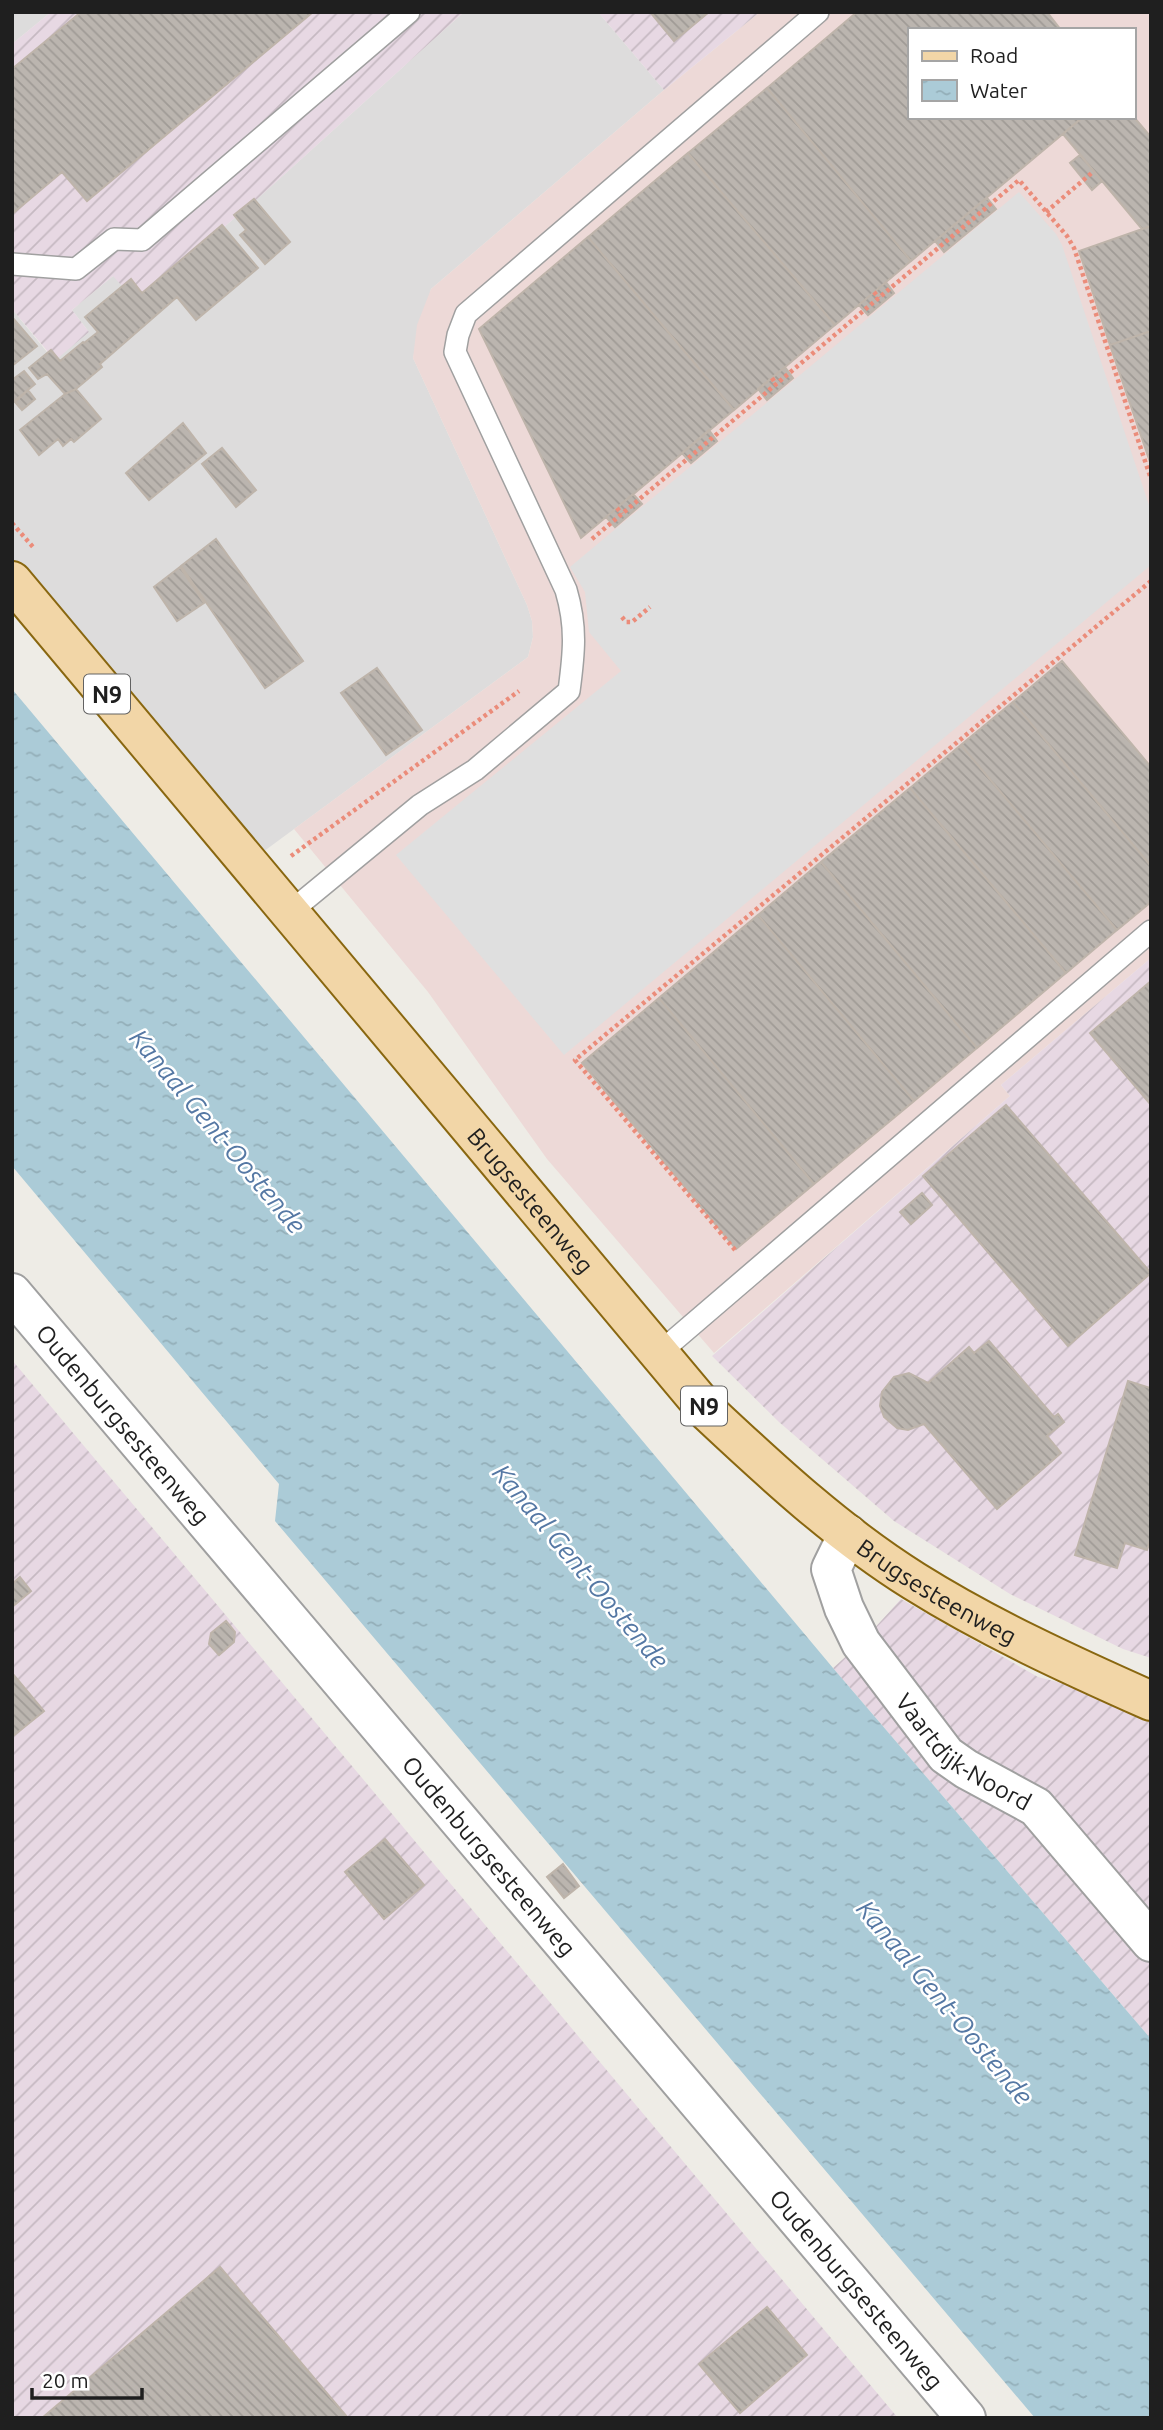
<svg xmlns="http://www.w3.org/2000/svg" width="1163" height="2430" font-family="Ubuntu,sans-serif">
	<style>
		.residential { fill: #dddcdc }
		.commercial { fill: #edd9d7; fill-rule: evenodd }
		.industrial { fill: url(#industrial-furrows) }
		.parking { fill: #dfdfdf }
		.water { fill: url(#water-ripples) }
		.building { fill: url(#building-back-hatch); stroke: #beb4aa; stroke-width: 2 }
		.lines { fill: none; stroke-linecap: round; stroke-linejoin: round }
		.service-casing { stroke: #a0a0a0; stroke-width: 24 }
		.minor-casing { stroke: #a0a0a0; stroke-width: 42 }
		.tertiary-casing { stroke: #a0a0a0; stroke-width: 42 }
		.primary-casing { stroke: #896710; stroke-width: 42 }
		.path { stroke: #eb8c7a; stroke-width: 4.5; stroke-dasharray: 3.5 3.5; stroke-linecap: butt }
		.service { stroke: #fff; stroke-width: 21 }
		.minor { stroke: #fff; stroke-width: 38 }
		.tertiary { stroke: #fff; stroke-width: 38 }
		.primary { stroke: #f2d6a7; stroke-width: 38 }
		.labels { text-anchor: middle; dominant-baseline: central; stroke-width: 5; stroke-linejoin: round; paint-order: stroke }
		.shield { fill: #fff; stroke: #626262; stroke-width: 2 }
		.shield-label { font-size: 23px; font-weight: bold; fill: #1f1f1f }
		.street-label { font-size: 24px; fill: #1f1f1f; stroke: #fff }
		.water-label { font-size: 26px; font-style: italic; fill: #5578a4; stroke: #fff }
	</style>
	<defs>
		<pattern id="industrial-furrows" width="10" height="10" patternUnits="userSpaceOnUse" patternTransform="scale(1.75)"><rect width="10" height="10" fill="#e7d8e3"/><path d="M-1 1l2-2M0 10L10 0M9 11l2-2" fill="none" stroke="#c6b9c2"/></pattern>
		<pattern id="water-ripples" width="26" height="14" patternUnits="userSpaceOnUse" patternTransform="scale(1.75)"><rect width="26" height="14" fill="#abcbd7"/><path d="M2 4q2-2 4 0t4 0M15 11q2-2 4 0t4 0" fill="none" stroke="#93aeb8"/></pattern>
		<pattern id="building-back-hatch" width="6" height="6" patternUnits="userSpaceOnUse" patternTransform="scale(1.75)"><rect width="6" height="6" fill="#bbb5af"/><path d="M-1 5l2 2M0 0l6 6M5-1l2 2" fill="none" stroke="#a09b96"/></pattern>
	</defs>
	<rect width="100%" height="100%" fill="#eeece6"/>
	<path class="residential" d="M12,12H51L12,44Z
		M464,12H598L664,90L431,289L413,358L527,605L532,621L533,637L528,657L248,863L201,807L12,558V309L47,352L89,332L72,310L113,276L131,279L142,292L222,225L224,227L236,217L234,215L254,199L256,200Z"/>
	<path class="commercial" d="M760,12H1151V958L1001,1085L1010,1096L714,1353L547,1159L428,992L294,829L528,657L533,637L532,621L527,605L413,358L417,325L431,289L664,90ZM909,30H1133V117H909Z"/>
	<path class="industrial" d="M51,12H464L255,201L253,199L234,215L236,217L224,227L222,226L142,293L131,280L122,286L113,276L72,310L89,332L58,358L51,350L48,352L12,309V44Z
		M598,12H760L664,90Z
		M1151,958V1658L1123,1649L1010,1594L894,1521L779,1422L712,1356L1010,1096L1001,1085Z
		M12,1360L898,2418H12Z
		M901,1599L1038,1677L1151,1706V2039L833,1668L861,1643Z"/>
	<path class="parking" d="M1019,192L1056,234L1062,245L1151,511V565L564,1055L396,855L621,671L589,632L585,592L570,567Z"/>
	<path class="water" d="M12,689L833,1668L1151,2039V2418H1035L275,1521L279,1484L12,1166Z"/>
	<path class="building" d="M81,12H313L87,201L62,172L12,214V69Z
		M650,12H709L674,41Z
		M857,12H1047L1061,30H909V117H1083L911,261L767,88Z
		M767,88L911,261L835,325L688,153Z
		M1133,116L1151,137V226L1142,229L1063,134L1083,117Z
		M688,153L835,325L734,410L588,237Z
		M1080,155L1102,181L1092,190L1070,163Z
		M987,198L996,209L944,252L935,241Z
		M254,199L290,242L265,264L240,235L246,230L234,215Z
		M222,225L258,268L196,320L177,297L100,364L102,367L76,389L65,394L47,374L38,379L29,368L51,350L60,361L83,342L84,343L98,332L85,317L131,279L142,293Z
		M1151,226V331L1110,345L1079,251Z
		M588,237L734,410L581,538L479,329Z
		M886,282L894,293L868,315L859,305Z
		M12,317L37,346L12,366Z
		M1151,331V465L1110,345Z
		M785,367L793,378L767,400L758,389Z
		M24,371L35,384L12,403V380Z
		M76,389L101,419L74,442L71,439L63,446L58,439L39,455L20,430L65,394Z
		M28,390L35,399L22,410L15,402Z
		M183,423L206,453L149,500L126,473Z
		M709,430L717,441L691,463L682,453Z
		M222,448L256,490L236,507L202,464Z
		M633,494L642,504L615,527L606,517Z
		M216,539L303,661L265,688L181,566Z
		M180,567L204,603L177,621L154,587Z
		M1062,661L1151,767V866L1013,702Z
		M377,668L422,730L386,755L341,693Z
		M1013,702L1151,866V902L1117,930L961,745Z
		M961,745L1117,930L1066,973L910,788Z
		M910,788L1066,973L977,1048L821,862Z
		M821,862L977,1048L914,1101L758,915Z
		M758,915L914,1101L814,1184L659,998Z
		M1151,981V1105L1090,1033Z
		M659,998L814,1184L736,1249L582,1063Z
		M1006,1105L1151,1273L1068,1346L923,1176Z
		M922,1193L932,1205L911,1224L900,1212Z
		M989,1341L1054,1417L1058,1414L1064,1422L1047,1436L1061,1453L997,1509L924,1424L908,1430L897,1428L884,1417L880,1406L882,1392L894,1377L909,1373L928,1383L969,1347L974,1353Z
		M1128,1381L1150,1388L1151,1385V1538L1147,1550L1125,1543L1117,1568L1075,1555Z
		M20,1577L31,1591L12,1607V1584Z
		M226,1621L235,1632L234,1642L219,1655L209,1644L211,1633Z
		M12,1673L44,1711L12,1737Z
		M385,1839L424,1885L384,1919L345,1872Z
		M563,1864L579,1886L564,1898L547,1877Z
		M220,2267L348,2418H42Z
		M767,2307L807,2355L740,2413L699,2364Z"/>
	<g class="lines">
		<defs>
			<path id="service" d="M12,264L76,269L114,239L142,240L409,12
				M290,912L420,805L475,770L569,691C574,653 577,627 566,590L455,352L458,335L466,314L818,12
				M658,1354L1151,931"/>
			<g id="minor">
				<path id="s1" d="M848,1534L831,1569L844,1608L861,1643L946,1755L966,1769L1036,1807L1151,1942"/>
			</g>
			<g id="tertiary">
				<path id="s2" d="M12,1293L966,2418"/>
			</g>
			<g id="primary">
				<path id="s3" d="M12,581L709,1413C773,1473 839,1534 914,1581C989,1628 1070,1665 1151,1701"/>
			</g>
		</defs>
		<use href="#service" class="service-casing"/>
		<use href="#minor" class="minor-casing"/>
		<use href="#tertiary" class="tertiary-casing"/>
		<use href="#primary" class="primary-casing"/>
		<path class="path" d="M1046,212L1094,171
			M874,292L879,298
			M772,378L776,384
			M617,508L622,514
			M12,523L33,547
			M592,539L1019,180L1067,236L1074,248L1151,479
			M622,617L626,622H632L650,607
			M291,856L519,691
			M735,1250L575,1060L1151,581"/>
		<use href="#service" class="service"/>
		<use href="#minor" class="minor"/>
		<use href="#tertiary" class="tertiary"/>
		<use href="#primary" class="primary"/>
	</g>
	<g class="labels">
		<g class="shield">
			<rect x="84" y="674.5" width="46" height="39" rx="5"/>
			<rect x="681" y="1386.5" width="46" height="39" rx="5"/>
		</g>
		<g class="shield-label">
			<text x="107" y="694">N9</text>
			<text x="704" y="1406">N9</text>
		</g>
		<g class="street-label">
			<text stroke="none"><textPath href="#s3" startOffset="808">Brugsesteenweg</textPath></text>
			<text stroke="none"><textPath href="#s2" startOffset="172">Oudenburgsesteenweg</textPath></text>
			<text stroke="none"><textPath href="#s3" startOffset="1376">Brugsesteenweg</textPath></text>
			<text stroke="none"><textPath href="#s1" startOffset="271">Vaartdijk-Noord</textPath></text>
			<text stroke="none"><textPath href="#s2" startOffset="738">Oudenburgsesteenweg</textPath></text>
			<text stroke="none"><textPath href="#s2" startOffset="1306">Oudenburgsesteenweg</textPath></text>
		</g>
		<g class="water-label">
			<text transform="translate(218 1131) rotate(50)">Kanaal Gent-Oostende</text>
			<text transform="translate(581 1566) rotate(50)">Kanaal Gent-Oostende</text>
			<text transform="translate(945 2002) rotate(50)">Kanaal Gent-Oostende</text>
		</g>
	</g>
	<rect width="1163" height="2430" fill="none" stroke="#1f1f1f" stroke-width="28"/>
	<rect x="908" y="28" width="228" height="91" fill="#ffffff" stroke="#a5a5a5" stroke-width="2"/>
	<rect x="922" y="51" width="35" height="10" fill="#f2d6a7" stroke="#a5a5a5" stroke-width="2"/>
	<text x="970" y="63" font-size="21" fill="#1f1f1f">Road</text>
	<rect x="922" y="80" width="35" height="21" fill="url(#water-ripples)" stroke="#a5a5a5" stroke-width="2"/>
	<text x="970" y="98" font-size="21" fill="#1f1f1f">Water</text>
	<path d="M32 2388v10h110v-10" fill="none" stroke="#1f1f1f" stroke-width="3.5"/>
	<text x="42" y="2388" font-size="21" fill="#1f1f1f" stroke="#ffffff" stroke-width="5" paint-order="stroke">20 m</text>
</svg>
